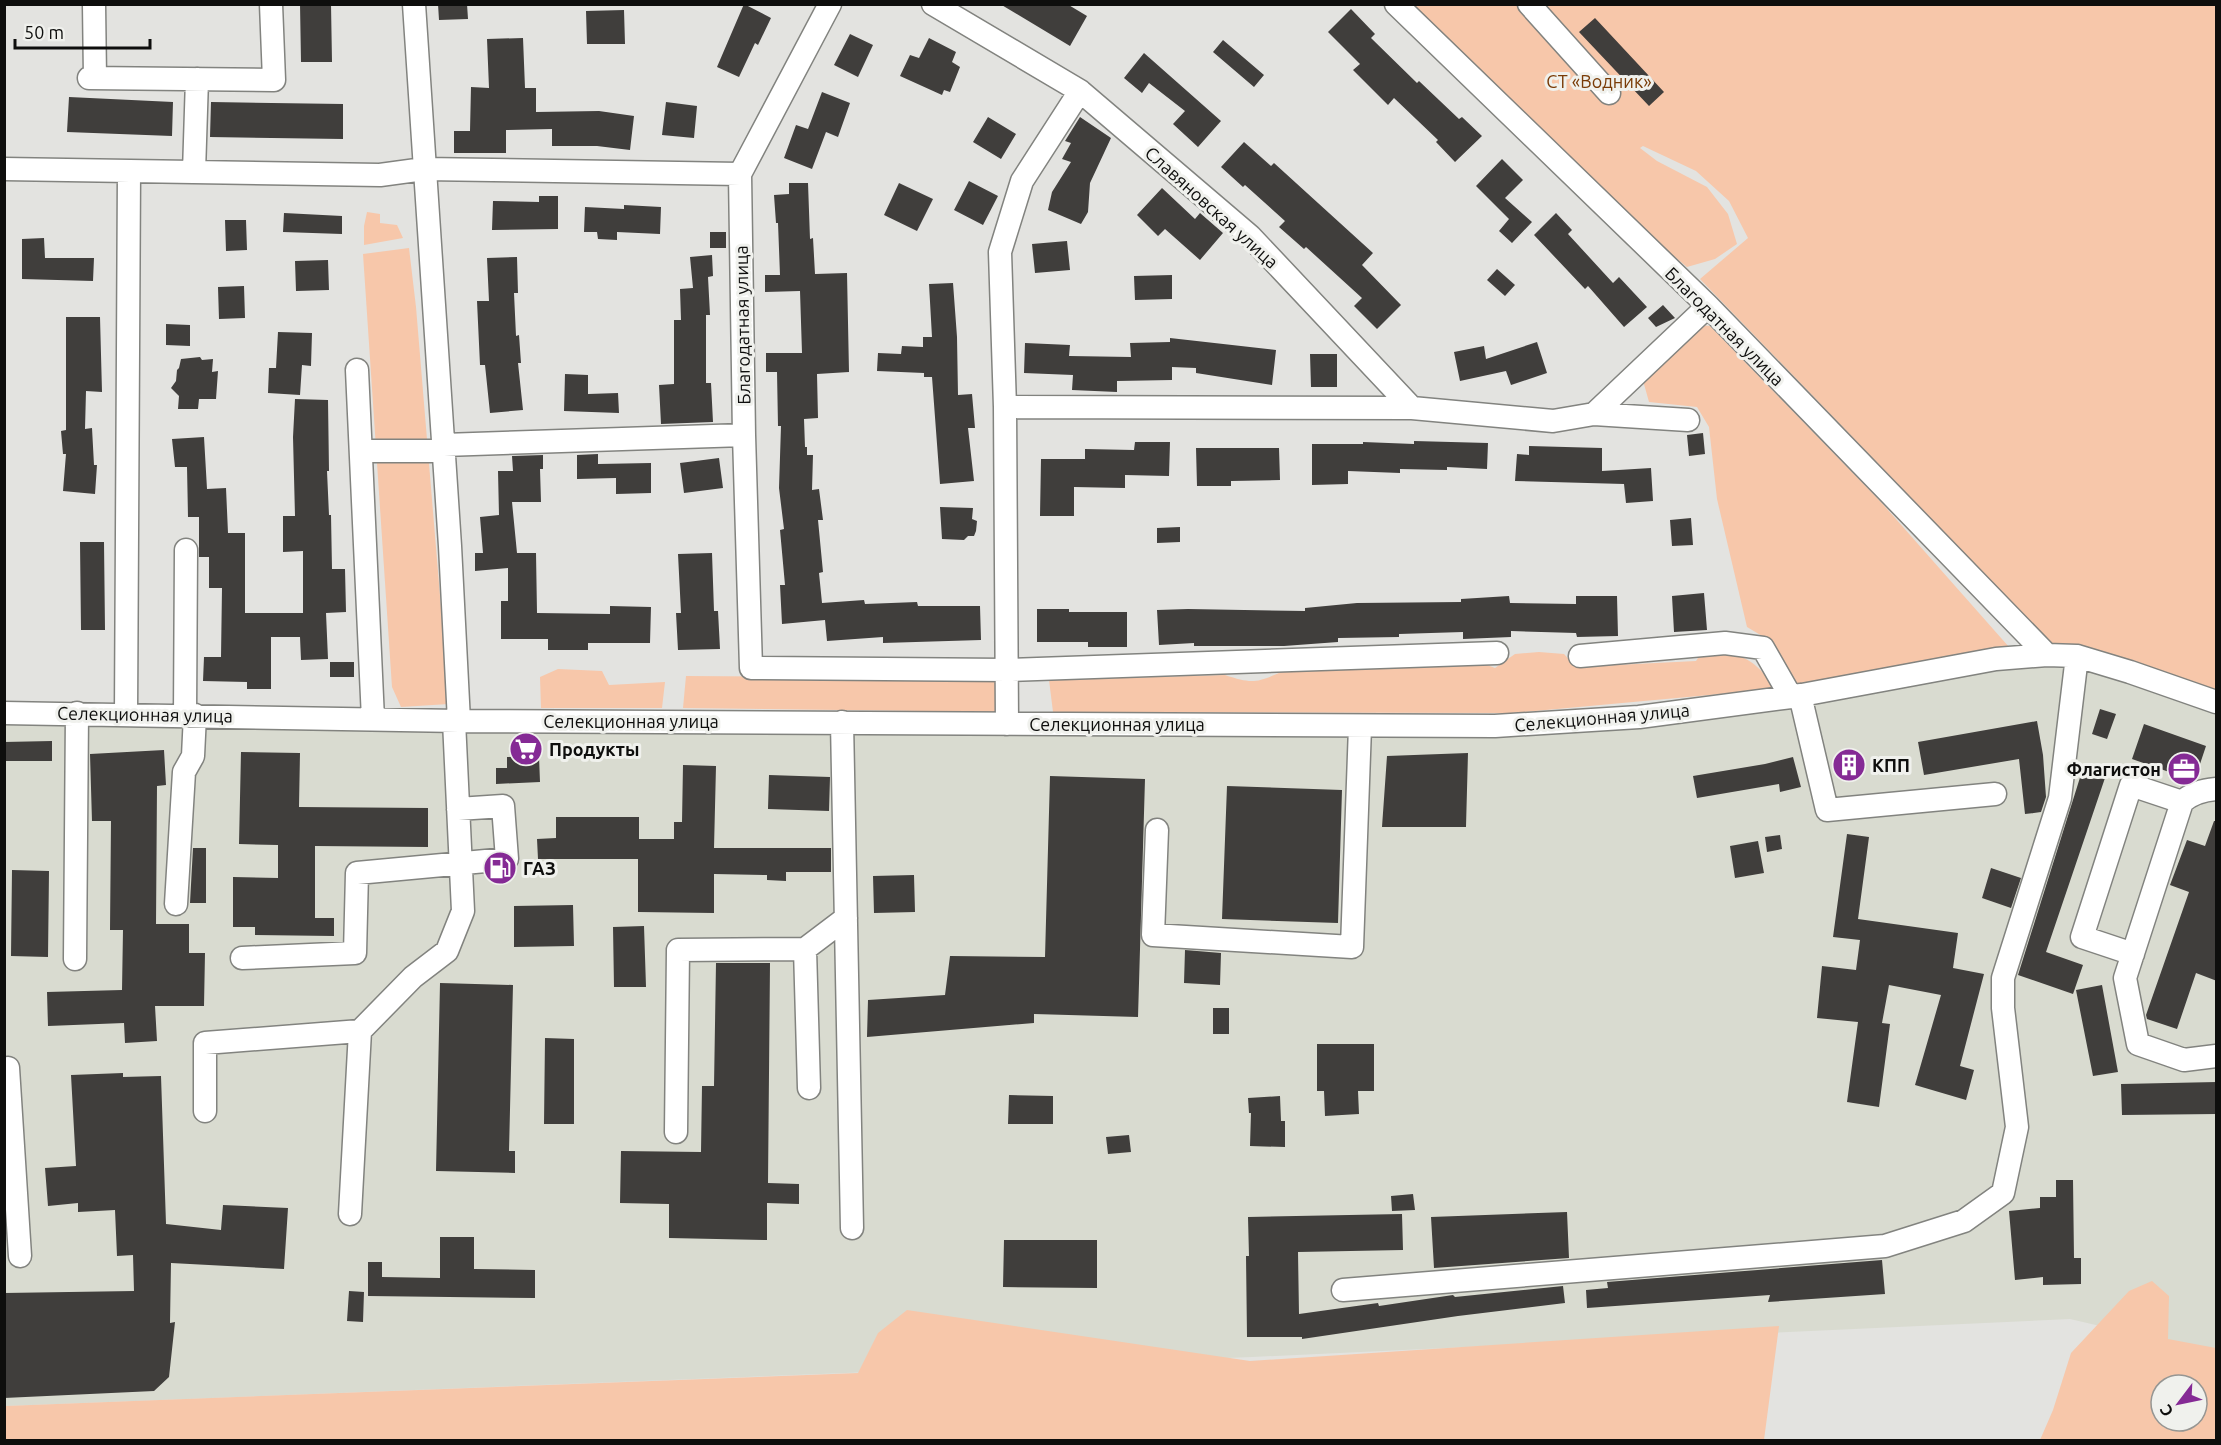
<svg xmlns="http://www.w3.org/2000/svg" width="2221" height="1445" font-family="Ubuntu,sans-serif">
	<style>
		.built { fill: #d9dbd0 }
		.green { fill: #f7c7aa; fill-rule: evenodd }
		.building { fill: #403e3c }
		.lines { fill: none; stroke-linecap: round; stroke-linejoin: round }
		.minor-casing { stroke: #82837f; stroke-width: 25 }
		.minor { stroke: #fff; stroke-width: 22 }
		.labels { text-anchor: middle; dominant-baseline: central; stroke-width: 6; stroke-linejoin: round; paint-order: stroke }
		.park-label { font-size: 18px; fill: #793b07; stroke: #f0f1ed }
		.street-label { font-size: 18px; fill: #0e0e0d; stroke: #f0f1ed }
		.poi-label { font-size: 18px; font-weight: bold; fill: #0e0e0d; stroke: #f0f1ed; text-anchor: start }
	</style>
	<rect width="100%" height="100%" fill="#e3e3e0"/>
	<path class="built" d="M2071,662L2216,709V1353L2070,1319L1252,1357L5,1406L4,718L1499,733L1999,666Z"/>
	<path class="green" d="M1412,5H2216V692L2055,647L1700,279L1748,238L1729,201L1696,171L1643,146L1640,148L1657,161L1707,187L1728,214L1737,244L1715,259L1687,267L1611,204Z
		M367,212L380,214V223L397,225L403,238L364,245V226Z
		M409,248L416,307L449,704L401,707L392,687L363,254Z
		M1700,325L1710,326L1880,501L2009,647L1798,685L1774,643L1747,627L1717,499L1709,427L1697,407L1649,402L1642,377Z
		M1539,652L1564,654L1576,667L1696,661L1700,655C1738,649 1755,658 1775,689L1513,713L1053,712L1049,680L1225,675C1252,684 1257,683 1283,671L1482,663L1495,668L1515,654Z
		M558,669L602,671L609,685L665,682L662,708H541L540,677Z
		M686,676L999,678L998,712L683,708Z
		M2152,1281L2169,1296L2168,1339L2216,1348V1440H2040L2053,1410L2071,1353L2129,1291ZM2161,1385H2197V1421H2161Z
		M907,1310L1250,1361L1779,1326L1764,1440H5V1406L858,1373L878,1333Z"/>
	<path class="building" d="M300,4H331L332,62H301Z
		M438,4H467L468,19L439,20Z
		M744,4L771,18L758,45L755,43L739,77L717,67Z
		M1000,4H1067L1087,16L1070,46Z
		M1351,9L1375,34L1371,38L1417,83L1419,81L1459,119L1462,117L1482,136L1455,162L1436,142L1438,140L1394,98L1388,105L1353,70L1360,64L1328,32Z
		M624,10L625,44H587L586,11Z
		M1595,18L1664,92L1649,106L1579,32Z
		M850,34L873,45L858,77L834,65Z
		M523,38L525,88H536V112L599,111L634,116L630,150L597,146H552V129L506,130V153H454V131H470L471,87L489,88L487,39Z
		M929,38L956,52L952,62L960,67L950,92L944,90L942,95L900,76L910,55L919,58Z
		M1223,40L1264,75L1254,87L1213,52Z
		M1144,53L1221,121L1198,147L1173,124L1185,111L1149,83L1142,93L1124,78Z
		M822,92L850,103L838,137L826,132L812,169L784,158L796,125L808,129Z
		M69,97L173,102L172,136L67,132Z
		M211,102L343,104V139L210,137Z
		M666,102L697,106L694,138L662,135Z
		M988,117L1016,134L1001,159L973,142Z
		M1080,117L1111,138L1090,183L1088,212L1081,224L1048,210L1052,192L1071,162L1062,159L1071,143L1065,141Z
		M1244,142L1271,166L1274,163L1373,253L1362,265L1401,305L1377,329L1354,306L1362,298L1306,247L1304,249L1279,227L1285,221L1245,185L1243,187L1221,167Z
		M1502,159L1523,180L1505,198L1532,222L1512,243L1499,231L1509,219L1476,186Z
		M969,181L998,196L983,225L954,210Z
		M789,183H808L810,239L813,238L815,274L847,273L849,372L817,374L818,418L804,419L805,447H807V455H813L812,490L819,489L823,520H818L823,572L819,573L822,603L864,600L865,604L917,602L918,606H980L981,640L883,643V637L827,641L825,620L782,624L780,585H785L780,530L784,529L779,488L781,426H778L777,372H766V353H802L800,291L765,292V275H780L778,223H776L774,195L789,194Z
		M899,183L933,199L917,231L884,215Z
		M1162,188L1195,219L1200,213L1223,233L1200,260L1165,229L1158,236L1137,215Z
		M539,196H558V229L492,230L493,201L539,202Z
		M624,205L661,207L660,234L617,232V240L598,239L597,232H584L585,207L624,209Z
		M284,213L342,216V234L283,232Z
		M1556,213L1572,230L1568,234L1613,283L1619,277L1647,307L1624,327L1588,286L1585,289L1534,235Z
		M225,220H246L247,250L226,251Z
		M710,232H726V248H710Z
		M44,238L45,258H94L93,281L22,279V239Z
		M1067,241L1070,270L1035,273L1032,244Z
		M712,255L713,276L708,277L710,315H706V383H711L713,422L661,424L659,385L674,384V320H681L680,289L693,288L690,257Z
		M517,257L518,293H514L516,336L519,335L521,363H518L523,410L490,413L485,365H480L477,301H489L487,258Z
		M328,260L329,290L296,291L295,261Z
		M1497,269L1515,285L1505,296L1487,280Z
		M1172,275V299L1135,300L1134,276Z
		M953,283L957,337L958,395L972,394L975,428H968L974,481L940,484L932,377H924V373L877,371L878,353L901,354L902,346L923,347V337H932L929,284Z
		M244,286L245,318L219,319L218,287Z
		M1663,305L1675,318L1656,327L1648,318Z
		M66,317H100L102,392L86,391L85,429L92,428L94,465H97L95,494L63,491L66,454H63L61,431L66,430Z
		M166,324L190,325V346L166,345Z
		M278,332L312,333L311,366L302,365L300,395L268,393L269,368H276Z
		M1170,338L1276,350L1272,385L1196,373V368L1172,367V380L1117,381V392L1072,390L1073,375L1024,373L1025,343L1070,345L1069,356L1131,357L1130,343L1170,342Z
		M1537,342L1547,373L1511,385L1506,371L1460,381L1454,352L1484,346L1486,359Z
		M1310,354H1337V387H1311Z
		M200,357L202,360L213,359L212,372L218,371L216,399H199L198,409H178L179,396L171,388L176,381L177,370L179,368L181,359Z
		M565,374L588,375V394L618,393L619,413L564,411Z
		M295,399L328,400L329,471H327L329,515H331L332,569H345L346,612L326,613L328,659L301,660L300,637H271V689H247V682L203,681L204,657H221L222,588H209V557H199V517H188L187,467H175L172,439L204,437L207,489L226,488L228,533H245V613H303V551L283,552V516H295L293,437Z
		M1703,433L1705,454L1689,456L1687,435Z
		M1414,441L1488,443L1487,469L1447,467V470L1400,469V473L1348,471V484L1312,485V444H1363V442L1414,444Z
		M1135,442H1170L1169,476L1125,475V488L1074,487V516H1040L1041,459H1085V449L1134,450Z
		M1529,446L1602,448V471L1651,468L1653,501L1626,503L1624,484L1515,481L1517,454L1529,455Z
		M1196,448H1279L1280,480L1231,481V486H1197Z
		M598,454V464L651,463V493L616,494V478L577,479V455Z
		M543,455V469H540L541,502H512L517,553H536L537,613L610,614V606L651,607L650,643H588V650H548V639H501V601H508V568L475,571V553H483L480,517L499,515L498,471H513L512,456Z
		M719,458L723,488L684,493L680,463Z
		M940,507L973,508L972,519L977,521L976,531L974,536H968L964,540L942,539Z
		M1691,518L1693,545L1672,546L1670,520Z
		M1180,527V542L1157,543V528Z
		M80,542H104L105,630H81Z
		M712,553L714,611H718L720,649L678,650L676,613H681L678,554Z
		M1704,593L1707,630L1674,632L1672,596Z
		M1509,596L1510,603L1576,604V596H1617L1618,636L1577,637L1576,633L1511,631V637L1463,639V632L1399,634V637L1338,638V642L1284,646H1194V643L1159,645L1157,610L1188,609L1305,611V608L1357,603L1461,602V599Z
		M1037,609H1069V612H1127V647H1088V642H1037Z
		M330,662H354V677H330Z
		M2100,709L2116,714L2107,739L2092,734Z
		M2037,721L2043,755L2046,797L2041,812L2025,814L2019,759L1924,775L1918,742Z
		M2144,724L2206,746L2195,779L2192,780L2132,759Z
		M52,741V761H4V742Z
		M164,750L166,785L157,786L156,924H189V953H205L204,1006H155L157,1041L125,1043L124,1023L48,1026L47,992L122,990L123,930H110L111,821H92L90,754Z
		M241,752L300,753L299,807L428,808V847L315,846V918H334V936L255,935V927H233V877L278,878V845L239,844Z
		M1856,752L1859,776L1843,778L1839,754Z
		M1468,753L1466,827H1382L1387,756Z
		M539,756L540,782L496,784V768H507V757Z
		M1793,757L1801,787L1780,792L1779,784L1697,798L1693,776L1765,764Z
		M683,765L716,766L714,848H831V872H786V881L767,880V875L714,874V913L638,912V859H538L537,839L556,838V817H639V839H674V822H682Z
		M2083,768L2106,775L2046,952L2083,965L2073,994L2018,975Z
		M769,775L830,777L829,811L768,809Z
		M1050,776L1145,779L1138,1017L1034,1014V1023L867,1037L868,1000L945,995L950,956L1045,957Z
		M1227,786L1342,790L1338,923L1222,919Z
		M2214,821H2217V981L2196,973L2177,1029L2147,1019L2146,1015L2189,892L2170,885L2187,840L2205,846Z
		M1847,834L1869,837L1858,919L1958,933L1953,968L1984,974L1960,1066L1974,1070L1966,1100L1915,1085L1941,995L1889,985L1882,1023L1890,1024L1879,1107L1847,1102L1858,1022L1817,1018L1822,966L1856,970L1860,940L1833,937Z
		M1780,835L1782,849L1767,852L1765,837Z
		M1758,841L1764,873L1735,878L1730,846Z
		M193,848H206V903H190Z
		M1991,868L2021,878L2011,908L1982,898Z
		M12,870L49,871L48,957L11,956Z
		M914,875L915,912L874,913L873,876Z
		M573,905L574,946L514,947V906Z
		M644,926L646,987H614L613,927Z
		M1185,950L1221,953L1220,985L1184,983Z
		M716,963H770L768,1183L799,1184V1204L767,1203V1240L669,1238V1204L620,1203L621,1151L701,1152L702,1086H714Z
		M440,983L513,985L509,1151H515V1173L436,1171Z
		M2102,985L2118,1072L2093,1076L2076,990Z
		M1213,1008H1229V1034H1213Z
		M545,1038L574,1039V1124H544Z
		M1317,1044H1374V1091H1358L1359,1114L1325,1116L1324,1091H1317Z
		M123,1073V1077L161,1076L166,1224L221,1230L223,1205L288,1208L284,1269L171,1263L170,1323L175,1322L169,1377L154,1391L4,1398V1293L134,1291L133,1255L117,1256L115,1210L78,1212V1203L48,1206L45,1168L76,1166L71,1075Z
		M2217,1082V1114L2122,1115L2121,1084Z
		M1009,1095L1053,1096V1124H1008Z
		M1280,1096L1281,1121H1285V1147L1250,1146L1251,1113H1249L1248,1098Z
		M1129,1135L1131,1152L1108,1154L1106,1137Z
		M2056,1180H2073L2074,1258H2081V1284L2043,1285V1277L2015,1280L2009,1211L2040,1208V1197H2056Z
		M1413,1194L1415,1210L1392,1211L1391,1196Z
		M1567,1212L1569,1258L1434,1268L1431,1217Z
		M1402,1214L1403,1250L1298,1252L1299,1314L1378,1303L1379,1306L1453,1295L1455,1297L1563,1286L1565,1303L1458,1316L1302,1339V1337H1247L1246,1256H1249L1248,1217Z
		M440,1237H474V1269L535,1270V1298L368,1296V1262H382V1277L440,1278Z
		M1004,1240H1097V1288L1003,1287Z
		M1882,1260L1885,1294L1768,1302L1770,1295L1587,1308L1586,1290L1608,1288L1607,1282Z
		M349,1291L364,1292L363,1322L347,1321Z"/>
	<g class="lines">
		<defs>
			<path id="minor" d="M94,4L95,78
				M414,4L450,546L459,721
				M830,4L740,174L744,435L751,668L1006,670L1497,653
				M933,4L1080,91L1250,236L1412,408
				M1396,4L1708,306L2047,655
				M1529,4L1609,93
				M89,78L274,80L271,4
				M4,169L380,175L424,169L740,174
				M194,172L197,79
				M357,370L373,719
				M1005,407L1412,408L1553,421L1594,414L1708,306
				M1594,414L1688,420
				M444,445L744,435
				M361,451H444
				M1580,656L1725,643L1763,648L1791,697
				M1800,695L1827,810L1995,794
				M4,713L459,721L1495,726L1639,717L1791,697L1996,659L2047,655L2077,656L2130,672L2216,702
				M126,714L129,171
				M185,715L186,550
				M842,722L852,1228
				M1007,724L1005,407L1000,252L1022,181L1080,91
				M2216,789C2203,790 2192,793 2182,802L2125,978L2138,1044L2184,1060L2216,1056
				M1157,830L1153,935L1352,947L1360,727
				M176,904L184,772L193,756L195,715
				M2133,954L2082,937L2131,785L2182,802
				M242,958L355,953L357,873L507,859L503,806L458,809
				M75,959L77,713
				M4,1069L8,1068L20,1256
				M809,1088L805,949L846,918
				M205,1111V1043L360,1031L413,977L447,951L463,911L454,721
				M676,1132L678,950L805,949
				M350,1214L360,1031
				M1343,1290L1885,1246L1964,1221L2003,1193L2017,1127L2003,1008V978L2060,798L2077,656"/>
		</defs>
		<use href="#minor" class="minor-casing"/>
		<use href="#minor" class="minor"/>
	</g>
	<defs>
		<symbol id="supermarket-disc" viewBox="-11 -11 22 22"><circle r="9.5" fill="#852a95" stroke="#f0f1ed"/><path d="M-6-5.5h2.5l.6 2H6L4.5 2H-2.5L-4.4-4H-6ZM-1.5 3.2a1.3 1.3 0 1 0 .1 0ZM3 3.2a1.3 1.3 0 1 0 .1 0Z" fill="#fff"/></symbol>
		<symbol id="building-disc" viewBox="-11 -11 22 22"><circle r="9.5" fill="#852a95" stroke="#f0f1ed"/><path d="M-4-6H4V6H1V3H-1V6H-4ZM-2.5-4.3h1.7v1.8h-1.7ZM.8-4.3h1.7v1.8H.8ZM-2.5-1h1.7V.8h-1.7ZM.8-1h1.7V.8H.8Z" fill="#fff"/></symbol>
		<symbol id="office-disc" viewBox="-11 -11 22 22"><circle r="9.5" fill="#852a95" stroke="#f0f1ed"/><path d="M-6-3h4V-5.5h4V-3h4V5H-6ZM-1-4.5V-3h2v-1.5ZM-6 0V1H6V0Z" fill="#fff"/></symbol>
		<symbol id="fuel-disc" viewBox="-11 -11 22 22"><circle r="9.5" fill="#852a95" stroke="#f0f1ed"/><path d="M-5.5-6h7V0h2V4h1.3V-2.5L3-4.5l.8-.8L6-3V5H2.5V1h-1V6h-7ZM-4.2-4.7v3.2H.2V-4.7Z" fill="#fff"/></symbol>
	</defs>
	<g fill-rule="evenodd">
		<use href="#supermarket-disc" x="507" y="730" width="38" height="38"/>
		<use href="#building-disc" x="1830" y="746" width="38" height="38"/>
		<use href="#office-disc" x="2165" y="750" width="38" height="38"/>
		<use href="#fuel-disc" x="481" y="849" width="38" height="38"/>
	</g>
	<g class="labels">
		<g class="park-label">
			<text x="1599" y="81">СТ «Водник»</text>
		</g>
		<g class="street-label">
			<text transform="translate(1212 207) rotate(42)">Славяновская улица</text>
			<text transform="translate(742 325) rotate(-91)">Благодатная улица</text>
			<text transform="translate(1725 326) rotate(45)">Благодатная улица</text>
			<text transform="translate(145 714) rotate(1)">Селекционная улица</text>
			<text transform="translate(1602 717) rotate(-5)">Селекционная улица</text>
			<text x="631" y="721">Селекционная улица</text>
			<text x="1117" y="724">Селекционная улица</text>
		</g>
		<g class="poi-label">
			<text x="549" y="749">Продукты</text>
			<text x="1872" y="765">КПП</text>
			<text x="2161" y="769" text-anchor="end">Флагистон</text>
			<text x="523" y="868">ГАЗ</text>
		</g>
	</g>
	<rect width="2221" height="1445" fill="none" stroke="#0e0e0d" stroke-width="12"/>
	<g transform="translate(2179 1403) rotate(238)"><circle r="28" fill="#f0f1ed" stroke="#969693" stroke-width="1.5"/>
	<path d="M0-4.5L10 22L0 15L-10 22Z" fill="#852a95"/>
	<text y="-9" font-size="16" font-weight="bold" text-anchor="middle" fill="#0e0e0d">С</text>
	</g>
	<path d="M15 39v9h135v-9" fill="none" stroke="#0e0e0d" stroke-width="3"/>
	<text x="24" y="39" font-size="18" fill="#0e0e0d" stroke="#f0f1ed" stroke-width="4.5" paint-order="stroke">50 m</text>
</svg>
